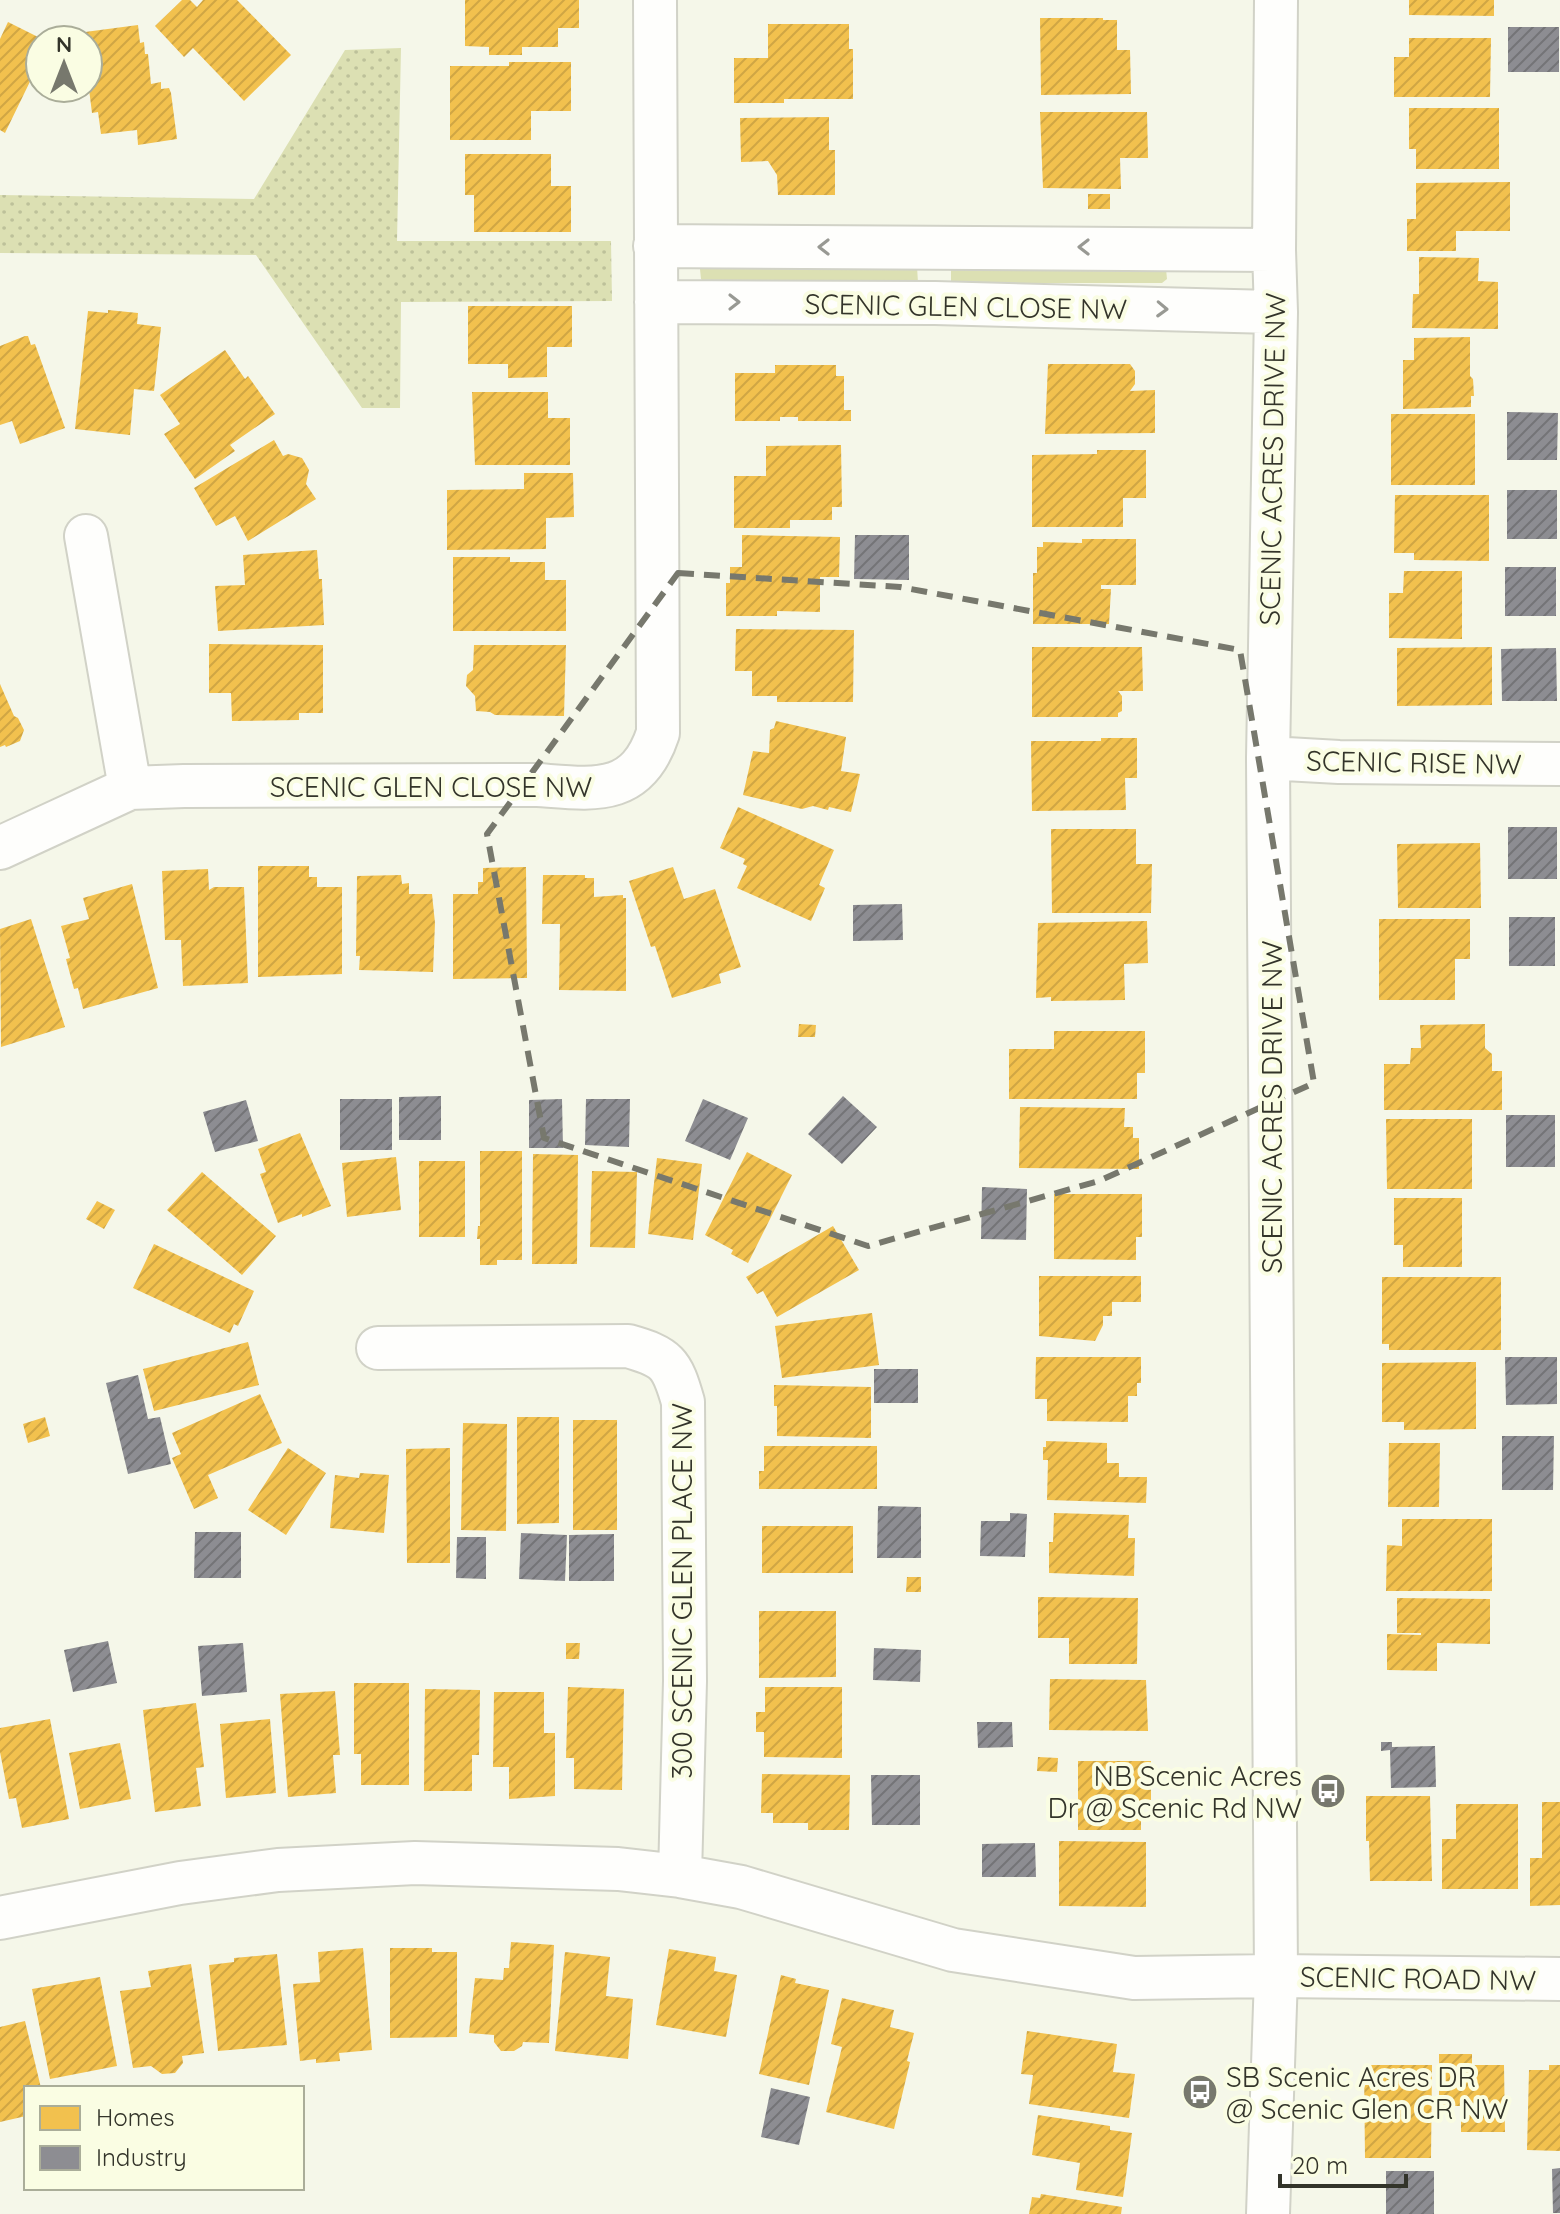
<svg xmlns="http://www.w3.org/2000/svg" width="1560" height="2214" font-family="Quicksand,sans-serif">
	<style>
		.green { fill: #dce0b3 }
		.park { fill: url(#park-dots) }
		.homes { fill: url(#homes-hatch) }
		.industry { fill: url(#industry-hatch) }
		.lines { fill: none; stroke-linecap: round; stroke-linejoin: round }
		.minor-casing { stroke: #d1d2c7; stroke-width: 46 }
		.minor { stroke: #fefefc; stroke-width: 42 }
		.oneway { stroke: #989993 }
		.marked { fill: none; stroke: #77786d; stroke-width: 6; stroke-dasharray: 16 10; stroke-linejoin: round }
		.labels { text-anchor: middle; dominant-baseline: central; stroke-width: 8; stroke-linejoin: round; paint-order: stroke }
		.street-label { font-size: 28px; fill: #33342a; stroke: #fafde3 }
		.poi-label { font-size: 28px; fill: #33342a; stroke: #fafde3; text-anchor: end }
	</style>
	<defs>
		<pattern id="park-dots" width="8" height="8" patternUnits="userSpaceOnUse" patternTransform="scale(2)"><rect width="8" height="8" fill="#dce0b3"/><path d="M2 2h.1M6 6h.1" fill="none" stroke="#bdc19a" stroke-width="1.8" stroke-linecap="round"/></pattern>
		<pattern id="homes-hatch" width="6" height="6" patternUnits="userSpaceOnUse" patternTransform="scale(2)"><rect width="6" height="6" fill="#f2c14e"/><path d="M-1 1l2-2M0 6l6-6M5 7l2-2" fill="none" stroke="#d0a644"/></pattern>
		<pattern id="industry-hatch" width="6" height="6" patternUnits="userSpaceOnUse" patternTransform="scale(2)"><rect width="6" height="6" fill="#8d8d92"/><path d="M-1 1l2-2M0 6l6-6M5 7l2-2" fill="none" stroke="#747477"/></pattern>
	</defs>
	<rect width="100%" height="100%" fill="#f5f7e9"/>
	<path class="green" d="M951,265L1166,269L1167,279L1162,283H951Z
		M706,266H917L918,283H705L701,279L700,269Z"/>
	<path class="park" d="M401,48L397,241H611L612,301L401,302L400,408H362L256,255L0,253V195L254,199L345,50Z"/>
	<path class="homes" d="M182,0H190L197,7L203,0H237L291,55L244,101L193,48L184,57L155,26Z
		M465,0H579V28H558V47H522V55H489V47L465,46Z
		M1409,0H1494V16L1409,15Z
		M1040,18H1103V20H1117V50H1130L1131,94L1041,95Z
		M8,22L40,38V61L5,133L0,130V39Z
		M768,24H849V49H853V99H784V103H734V58H768Z
		M138,25L140,43L144,42L145,54H148L151,84L161,82V89L169,88L171,93L177,139L138,145L137,130L101,134L98,112L92,113L89,89H94L93,77H88V40H85V32Z
		M1409,38H1491L1490,97H1394V57H1409Z
		M509,62H571V111H531V140H450V66H509Z
		M1409,108H1499V169H1416V149H1409Z
		M1040,112H1147L1148,158H1120L1121,189L1043,188Z
		M829,117V150H835V195H778L777,175L768,161L741,162L740,118Z
		M465,154H551V186H571V232H474V195H465Z
		M1510,182V231H1456V251H1407V219H1416V183Z
		M1088,194H1110V209H1088Z
		M1419,257L1479,258L1478,281L1498,282V329L1412,328L1413,294H1419Z
		M468,306H572V347H547V377L508,378V364H468Z
		M108,310L138,313L137,324L161,327L154,391L134,389L130,435L75,429L88,311L108,313Z
		M25,336H28L31,345L35,344L65,428L20,444L12,421L0,425V346Z
		M1470,337V376L1473,379L1474,396H1471V407L1403,409V360H1414V338Z
		M225,350L245,379L248,376L275,414L230,445L235,451L195,479L164,434L180,424L160,395Z
		M1048,364H1130L1135,371V384L1130,391L1155,390V433L1045,434Z
		M775,365H836V376H844V410H851V421H798V417H780V421H735V373H775Z
		M472,392H548V418H570V465H475Z
		M1391,414H1475V485H1391Z
		M274,440L283,456L288,454L302,458L309,470L306,484L316,499L248,541L235,516L216,526L194,488Z
		M841,445L842,507H832V520H790V528H734V476H766V446Z
		M1097,450H1146V498H1123V527H1032V455L1097,454Z
		M524,473H573L574,517L546,518V549L447,550V490L524,489Z
		M1395,495H1489V561L1414,560V553H1394Z
		M742,535L840,537L839,577H820V612L777,611V616H726V583H730V567H742Z
		M1082,539H1136V585H1101V589H1111L1109,624H1033V573H1037V547H1043V542L1082,543Z
		M317,550L319,579H322V583L324,625L218,631L215,586L245,585L243,555Z
		M453,557H510V562H545V580H566V631H453Z
		M1404,571H1462V639L1389,638V593H1403Z
		M736,629L854,630L853,702H777V696H752V671H735Z
		M209,644L323,645V713H299V720L232,721L231,693H209Z
		M474,645H566L564,716L495,715L490,712L476,711L475,696L466,686L467,675L473,670Z
		M1032,647H1142L1143,691H1118L1122,696V711L1118,713V717H1032Z
		M1492,647V705L1397,706V648Z
		M0,684L14,716L18,718L24,730L20,741L6,747L5,745L0,747Z
		M776,721L846,737L841,771L860,774L851,812L829,807L828,810L813,806L802,809L743,795L753,751L769,753L770,730L774,728Z
		M1101,738H1137V778H1125L1126,810L1032,811L1031,741H1101Z
		M738,807L834,850L819,885L825,888L811,921L737,888L747,866L743,864L745,859L720,848Z
		M1051,829H1136V864H1152L1151,913H1052Z
		M1480,843L1481,908H1398L1397,844Z
		M258,866H309V877H317V887H342V974L258,977Z
		M526,867L527,978L453,979V894H478V882H483V868Z
		M673,867L684,899L715,889L741,967L719,974L721,983L672,998L655,946L651,947L629,881Z
		M208,869L209,890L214,887H244L248,983L183,986L181,940H165L162,871Z
		M401,875L402,884L409,883V894H432L435,923L433,972L359,970L360,956H356L357,876Z
		M543,875H585V878H594V897L623,895V898H626V991L559,990L560,924H542Z
		M132,884L158,988L83,1009L78,988L74,989L66,959L70,958L61,926L89,919L83,898Z
		M31,919L65,1027L1,1047L0,929Z
		M1379,919H1470V959H1455V1000H1379Z
		M1147,921L1148,963L1124,964L1125,1000L1051,1001V997L1036,998L1038,923Z
		M799,1024L816,1025L815,1037H798Z
		M1485,1024V1048L1492,1054V1071H1502V1110H1384V1064H1410L1411,1048H1421L1420,1025Z
		M1054,1031H1145V1073H1137V1099H1009V1049H1054Z
		M1020,1107L1125,1108L1124,1127H1133V1138H1139V1169L1019,1168Z
		M1386,1119H1472V1189H1387Z
		M300,1133L331,1206L302,1217V1214L278,1223L260,1174L266,1172L258,1149Z
		M480,1151H522V1260H497V1265H480V1239H477L478,1226H480Z
		M747,1152L792,1175L748,1263L731,1254L733,1250L705,1235Z
		M533,1154L578,1155L577,1264H532Z
		M396,1157L401,1210L347,1217L342,1163Z
		M657,1158L702,1164L693,1240L648,1234Z
		M419,1161H465V1237H419Z
		M592,1171L637,1172L635,1248L590,1247Z
		M202,1172L276,1236L242,1275L167,1210Z
		M1054,1194H1142V1237H1136V1260L1054,1259Z
		M1394,1198H1462V1267H1403V1245H1394Z
		M97,1201L115,1210L104,1229L86,1219Z
		M833,1226L859,1270L777,1317L763,1291L757,1294L746,1277Z
		M154,1244L254,1291L238,1326L234,1324L230,1333L133,1288Z
		M1039,1276H1141V1302H1112V1316H1103V1325L1095,1341L1039,1336Z
		M1382,1277H1501V1350H1389V1344H1382Z
		M872,1313L879,1365L782,1378L775,1326Z
		M248,1342L259,1385L154,1411L143,1369Z
		M1036,1357H1141V1383H1137V1396H1128V1422L1047,1421V1399H1035Z
		M1476,1362V1429L1404,1430V1422H1382V1363Z
		M774,1385L871,1387V1438L777,1436V1406H774Z
		M260,1394L282,1443L208,1475L218,1498L194,1509L172,1458L181,1454L172,1433Z
		M45,1417L50,1436L28,1443L23,1424Z
		M517,1417H559V1523L517,1524Z
		M573,1420H617V1530H573Z
		M463,1423L507,1424L506,1531L461,1530Z
		M1046,1441L1107,1443V1463H1119V1477H1147L1146,1503L1047,1500L1048,1460H1043V1447H1046Z
		M1389,1443H1440L1439,1507H1388Z
		M764,1446H877V1489H759V1471H764Z
		M288,1448L326,1473L286,1535L248,1510Z
		M450,1448V1563H407L406,1449Z
		M360,1473L389,1475L384,1533L330,1528L335,1475L359,1478Z
		M1054,1513L1129,1515L1128,1538H1135L1134,1576L1049,1573V1542H1053Z
		M1402,1519H1492V1591H1386L1387,1545L1402,1546Z
		M762,1526H853V1573H762Z
		M907,1577H921V1592H906Z
		M1038,1597L1138,1598L1137,1664H1069V1638H1038Z
		M1397,1598L1490,1599V1644L1437,1643V1671L1387,1670V1634L1421,1635V1633H1397Z
		M759,1611H836V1677L759,1678Z
		M566,1643H580L579,1659H566Z
		M1050,1679L1146,1680L1148,1731L1049,1730Z
		M354,1683H409V1785H361V1754H354Z
		M568,1687L624,1689L622,1790L574,1789V1758H566Z
		M765,1687H842V1758L764,1757V1732H756V1712H765Z
		M425,1689L480,1690L479,1755H472V1791H424Z
		M335,1691L340,1755H333L336,1793L288,1797L280,1694Z
		M494,1692H544V1733H555V1796L509,1799V1767H493Z
		M196,1703L204,1767L196,1768L201,1806L155,1812L143,1710Z
		M50,1719L69,1819L22,1828L16,1798L9,1799L0,1752V1728Z
		M270,1719L276,1793L226,1798L220,1724Z
		M120,1743L131,1799L80,1809L69,1753Z
		M1038,1757L1058,1758L1057,1772L1037,1771Z
		M1078,1761H1151V1800H1141V1830H1078Z
		M762,1774L850,1775L849,1830H808V1823H773V1813H761Z
		M1366,1796H1430L1432,1881H1370L1369,1841H1366Z
		M1542,1802H1560V1905L1530,1906V1858H1542Z
		M1456,1804H1518V1889H1442V1839H1456Z
		M1059,1841L1146,1842V1907L1059,1906Z
		M511,1942L554,1945L549,2043L523,2042L522,2046L514,2051H501L494,2042V2035L469,2033L475,1978L503,1980L504,1968H509Z
		M363,1948L372,2050L339,2053L340,2061L316,2063V2059L300,2061L293,1984L320,1982L318,1952Z
		M390,1948H432V1952H457V2037L390,2038Z
		M669,1949L716,1957L714,1971L737,1975L726,2037L656,2025Z
		M565,1952L610,1957L606,1996L633,1999L628,2059L555,2051Z
		M277,1954L287,2045L218,2051L209,1965L234,1962V1958Z
		M191,1964L204,2053L182,2056L183,2063L175,2073L162,2074L151,2066L133,2068L120,1991L151,1987L148,1971Z
		M781,1975L796,1979L795,1983L829,1990L809,2085L759,2074Z
		M100,1977L117,2066L50,2079L32,1989Z
		M842,1998L894,2010L890,2027L914,2033L907,2061L910,2062L894,2129L826,2112L842,2047L831,2044Z
		M25,2021L41,2088H26V2116L0,2122V2027Z
		M1027,2031L1117,2044L1113,2072L1135,2074L1129,2118L1029,2104L1033,2075L1021,2074Z
		M1439,2054H1472V2065H1504L1505,2132H1461V2106H1439Z
		M1364,2065H1432L1431,2158H1365Z
		M1549,2065H1560V2151L1527,2150L1529,2070H1549Z
		M1038,2115L1110,2126V2130L1132,2133L1123,2197L1076,2190L1080,2163L1032,2155Z
		M1041,2194L1122,2207L1121,2214H1029L1032,2197L1040,2198Z"/>
	<path class="industry" d="M1508,27H1559V72H1508Z
		M1507,412L1558,413L1557,460H1507Z
		M1507,490H1557V539H1507Z
		M855,535H909V580L854,579Z
		M1505,567H1556V616H1505Z
		M1556,648L1557,701H1502L1501,649Z
		M1508,827H1557V879H1508Z
		M902,904L903,940L853,941V905Z
		M1509,917H1555V966H1509Z
		M441,1096V1140H399V1097Z
		M843,1096L877,1127L842,1164L808,1134Z
		M340,1099H392V1150H340Z
		M562,1099L563,1148H529V1100Z
		M586,1099H630L629,1147L585,1145Z
		M703,1099L748,1118L730,1160L685,1141Z
		M246,1100L258,1141L215,1152L203,1112Z
		M1506,1115H1555V1167H1506Z
		M982,1187L1027,1189L1026,1240L981,1239Z
		M1505,1357H1557V1404L1506,1405Z
		M874,1369H918V1403H874Z
		M138,1375L148,1419L160,1417L171,1464L128,1474L106,1383Z
		M1502,1436H1554L1553,1490H1502Z
		M878,1506L921,1507V1558H877Z
		M1010,1513L1027,1514L1025,1557L980,1556L981,1521H1010Z
		M195,1532H241V1578H194Z
		M521,1533L567,1535L565,1581L519,1579Z
		M614,1534V1581H569V1535Z
		M457,1537H486V1579L456,1578Z
		M108,1641L117,1683L73,1692L64,1650Z
		M243,1643L247,1692L202,1696L198,1646Z
		M874,1648L921,1650L920,1682L873,1680Z
		M977,1722H1012L1013,1747L978,1748Z
		M1381,1742H1392V1747L1435,1746L1436,1787L1391,1788L1390,1750L1381,1751Z
		M871,1775H920V1825H872Z
		M1035,1843L1036,1877H982V1844Z
		M771,2088L810,2097L799,2145L761,2137Z
		M1560,2168V2213H1553L1552,2169Z
		M1386,2171H1434V2214H1386Z"/>
	<g class="lines">
		<defs>
			<path id="minor" d="M655,246L1274,250
				M656,302L935,303L1276,312
				M86,536L130,788
				M1268,758L1339,762L1560,764
				M0,848L130,788L184,786L538,785C594,789 637,797 658,733L655,0
				M378,1348L628,1346C667,1357 672,1363 683,1402L685,1681L680,1876
				M0,1918L180,1883L278,1870L415,1863L618,1869L680,1876L741,1887L953,1950L1134,1978L1276,1976L1560,1979
				M1268,2214L1276,1976L1268,758L1276,312L1274,250L1276,0"/>
		</defs>
		<use href="#minor" class="minor-casing"/>
		<use href="#minor" class="minor"/>
	</g>
	<defs><path id="oneway-chevron" d="M-2-3.5L2.5 0L-2 3.5" fill="none" stroke-width="1.6" stroke-linecap="round" stroke-linejoin="round" transform="scale(2)"/></defs>
	<g class="oneway">
		<use href="#oneway-chevron" transform="translate(824 247) rotate(-180)"/>
		<use href="#oneway-chevron" transform="translate(1084 247) rotate(-180)"/>
		<use href="#oneway-chevron" transform="translate(734 302)"/>
		<use href="#oneway-chevron" transform="translate(1162 309) rotate(2)"/>
	</g>
	<path class="marked" d="M678,573L900,587L1240,650L1314,1083L1099,1181L868,1246L544,1138L487,834Z"/>
	<defs>
		<symbol id="bus-disc" viewBox="-11 -11 22 22"><circle r="9.5" fill="#77786d" stroke="#fafde3"/><path d="M-5-6H5V4H4V6H2V4H-2V6H-4V4H-5ZM-3.5-4V0h7V-4ZM-3.5 1.2v1.5H-2V1.2ZM2 1.2v1.5H3.5V1.2Z" fill="#fff"/></symbol>
	</defs>
	<g fill-rule="evenodd">
		<use href="#bus-disc" x="1308" y="1771" width="40" height="40"/>
		<use href="#bus-disc" x="1180" y="2072" width="40" height="40"/>
	</g>
	<g class="labels">
		<g class="street-label">
			<text transform="translate(966 306) rotate(1)">SCENIC GLEN CLOSE NW</text>
			<text transform="translate(1272 459) rotate(-89)">SCENIC ACRES DRIVE NW</text>
			<text transform="translate(1414 762) rotate(1)">SCENIC RISE NW</text>
			<text x="431" y="786">SCENIC GLEN CLOSE NW</text>
			<text transform="translate(1271 1107) rotate(-90)">SCENIC ACRES DRIVE NW</text>
			<text transform="translate(681 1591) rotate(-90)">300 SCENIC GLEN PLACE NW</text>
			<text transform="translate(1418 1978) rotate(1)">SCENIC ROAD NW</text>
		</g>
		<g class="poi-label">
			<text x="1302" y="1775">NB Scenic Acres<tspan x="1302" dy="32">Dr @ Scenic Rd NW</tspan></text>
			<text x="1226" y="2076" text-anchor="start">SB Scenic Acres DR<tspan x="1226" dy="32">@ Scenic Glen CR NW</tspan></text>
		</g>
	</g>
	<rect x="24" y="2086" width="280" height="104" fill="#fafde3" stroke="#aaad99" stroke-width="2"/>
	<rect x="40" y="2106" width="40" height="24" fill="#f2c14e" stroke="#aaad99" stroke-width="2"/>
	<text x="96" y="2126" font-size="24" fill="#33342a">Homes</text>
	<rect x="40" y="2146" width="40" height="24" fill="#8d8d92" stroke="#aaad99" stroke-width="2"/>
	<text x="96" y="2166" font-size="24" fill="#33342a">Industry</text>
	<g transform="translate(64 64)"><circle r="38" fill="#fafde3" stroke="#aaad99" stroke-width="2"/>
	<path d="M0-6L14 30L0 20L-14 30Z" fill="#77786d"/>
	<text y="-12" font-size="22" font-weight="bold" text-anchor="middle" fill="#33342a">N</text>
	</g>
	<path d="M1280 2174v12h126v-12" fill="none" stroke="#33342a" stroke-width="4"/>
	<text x="1292" y="2174" font-size="24" fill="#33342a" stroke="#fafde3" stroke-width="6" paint-order="stroke">20 m</text>
</svg>
